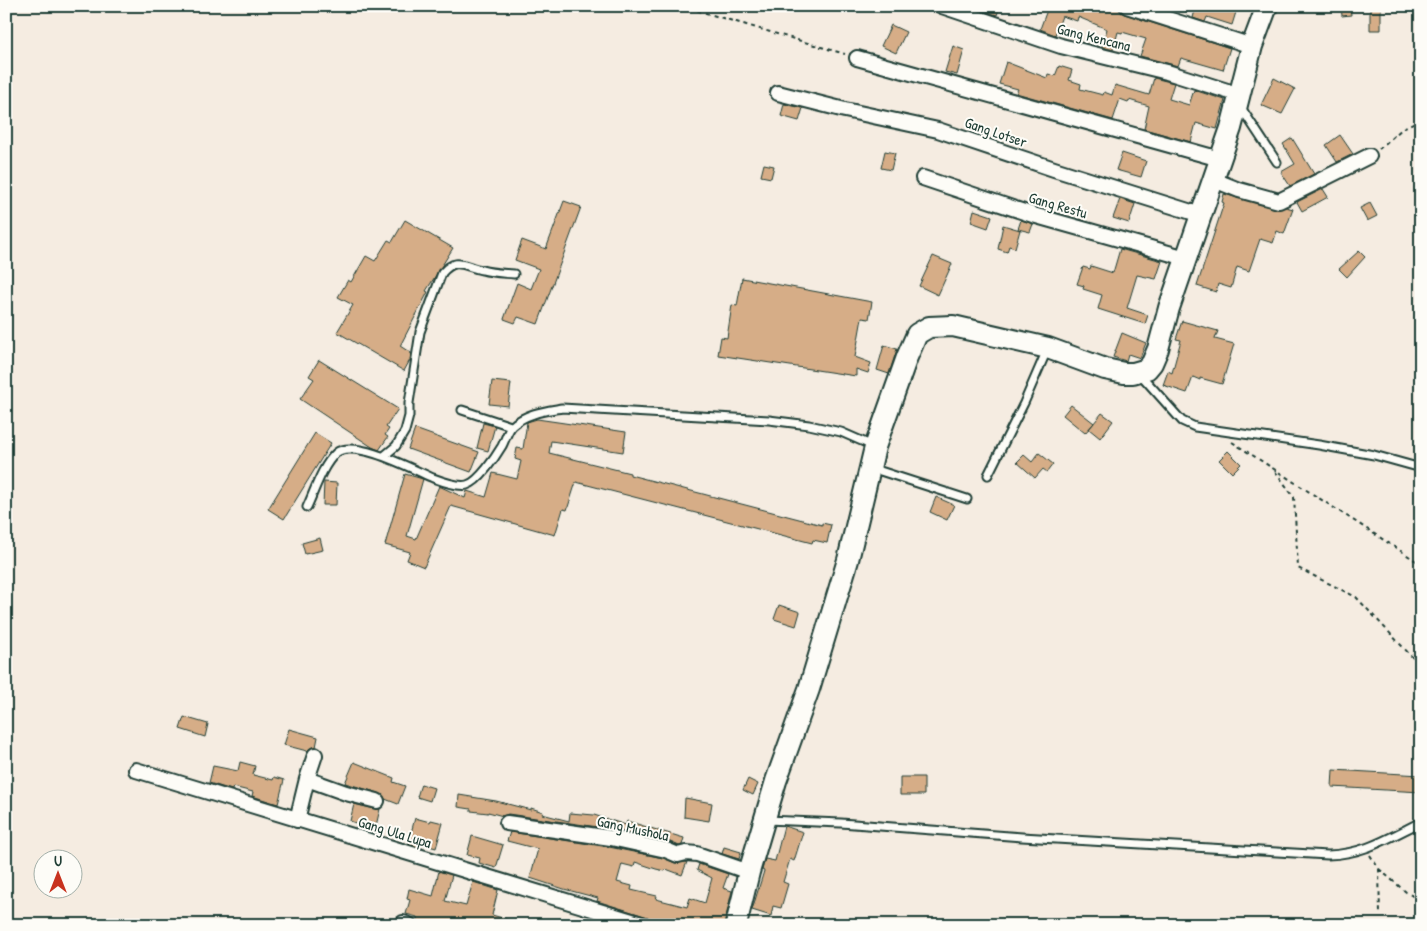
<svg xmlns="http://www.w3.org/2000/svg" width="1427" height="931" font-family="'Patrick Hand',sans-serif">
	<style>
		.building { fill: #d6ad87; stroke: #1f3d34 }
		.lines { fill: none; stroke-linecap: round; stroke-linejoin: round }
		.lane-casing { stroke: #1f3d34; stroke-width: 11 }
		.street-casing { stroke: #1f3d34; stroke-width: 18 }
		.secondary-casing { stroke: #1f3d34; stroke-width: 24 }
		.path { stroke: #1f3d34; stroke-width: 2; stroke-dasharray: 4 4; stroke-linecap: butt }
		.lane { stroke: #fdfcf7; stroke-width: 7 }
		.street { stroke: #fdfcf7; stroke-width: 14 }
		.secondary { stroke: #fdfcf7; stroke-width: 20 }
		.labels { text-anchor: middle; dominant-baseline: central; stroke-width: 4; stroke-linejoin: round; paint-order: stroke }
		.street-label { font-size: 15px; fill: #1f3d34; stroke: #fdfcf7 }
	</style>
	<rect width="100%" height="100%" fill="#f5ece1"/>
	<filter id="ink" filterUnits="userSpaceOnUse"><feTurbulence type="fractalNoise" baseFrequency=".02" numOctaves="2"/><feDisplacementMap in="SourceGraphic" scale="10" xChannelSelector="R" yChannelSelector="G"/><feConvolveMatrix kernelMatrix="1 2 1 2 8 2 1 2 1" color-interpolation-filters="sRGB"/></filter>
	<g filter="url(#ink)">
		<path class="building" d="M989,6H1000L997,15L987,12Z
			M1039,6H1118L1120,11L1124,14L1230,48L1223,70L1181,58L1178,66L1140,56L1146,39L1122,32V33L1118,32L1113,50L1102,47L1107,29L1078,17L1077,21L1062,16L1055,35L1040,29L1047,10Z
			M1156,6H1177L1175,12Z
			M1196,6H1219L1236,12L1232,25L1207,17L1205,22L1193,18Z
			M1341,6H1350L1351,15L1342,16Z
			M1370,6H1381V30H1370Z
			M891,25L906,32L896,53L881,46Z
			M953,46L964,50L957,75L945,72Z
			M1006,62L1047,78L1048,74L1055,76L1059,66L1072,70L1069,80L1081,84L1080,89L1103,95L1104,92L1112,95L1115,85L1149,95L1154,78L1174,83L1169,99L1189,105L1194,90L1225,100L1217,129L1196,123L1191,142L1144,129L1149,106L1129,100L1128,102L1120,99L1113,120L1016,93L1018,89L999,84Z
			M1274,78L1295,89L1282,114L1261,105Z
			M784,104L803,108L799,121L781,116Z
			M1340,135L1353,154L1337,162L1326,145Z
			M1292,138L1314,174L1290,186L1281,172L1295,164L1283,144Z
			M885,151L895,153L891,170L881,168Z
			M1122,153L1146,161L1141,177L1116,170Z
			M764,164L774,166L771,178L761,176Z
			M1323,189L1328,197L1302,211L1297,202Z
			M1224,194L1277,209L1286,207L1293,209L1284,234L1277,231L1273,243L1260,239L1249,271L1237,267L1231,288L1218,284L1216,292L1197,286L1224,203L1222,202Z
			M1120,199L1135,204L1129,223L1113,218Z
			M564,201L581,207L538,324L518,317L515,323L504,319L517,283L531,289L539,269L515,260L522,240L546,249Z
			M1370,203L1377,216L1367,221L1360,208Z
			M974,210L992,216L988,228L971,222Z
			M405,220L453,248L426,291L428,292L400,346L411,353L410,360L404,371L337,332L353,305L338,297L348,280L351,282L366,256L375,261L388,240L392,242Z
			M1021,220L1033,224L1030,232L1018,229Z
			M1003,225L1020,230L1015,248L1009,246L1007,252L998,249Z
			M1120,249L1162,261L1156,279L1137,275L1127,308L1148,315L1145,324L1098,309L1102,295L1083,289L1084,286L1077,284L1083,267L1090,269L1091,266L1113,273Z
			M1359,251L1365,257L1347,277L1339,269Z
			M933,256L952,264L938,295L919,286Z
			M742,278L872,302L869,319L862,318L855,357L871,363L868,373L856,369V376L718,355L721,337L727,338L732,305L737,306Z
			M1182,321L1218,331L1215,339L1234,344L1222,384L1200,378V380L1193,377L1187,393L1163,385L1168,371L1172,373L1181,340L1176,339Z
			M1122,333L1146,343L1140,358L1128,354L1126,361L1113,357Z
			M884,345L897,349L889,374L877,370Z
			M319,360L398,409L386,427L389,429L385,435L388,437L379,450L372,447L300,399L314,379L309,376Z
			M492,381L511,383L508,406L489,404Z
			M1071,405L1094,423L1085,433L1063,415Z
			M1102,413L1113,421L1100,438L1089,429Z
			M537,419L626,432L623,452L551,441L549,453L630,473V475L822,525V523L831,525L827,543L813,540L812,543L576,482L567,510L563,509L555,535L451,506L424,567L407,560L410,552L385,545L405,474L423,479L407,536L416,539L439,486L465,498L467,491L486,497L493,473L517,479L521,461L515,459L517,448L523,449L527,422Z
			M483,423L495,426L488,451L477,448Z
			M415,429L479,452L471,472L408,449Z
			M315,433L331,443L284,519L268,509Z
			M1228,451L1241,464L1232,473L1219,460Z
			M1039,453L1053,464L1047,472L1043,469L1035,478L1017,462L1024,455L1032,462Z
			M324,482L337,483L336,505H323Z
			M936,497L954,505L947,520L930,512Z
			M320,538L323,550L305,554L302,543Z
			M779,605L800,612L796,626L774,619Z
			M184,717L208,724L205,737L180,729Z
			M289,729L318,737L316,747L310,748L307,751L284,745Z
			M240,762L255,766L253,775L273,780L274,777L284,780L278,804L252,796L253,792L233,787L232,790L209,783L213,766L238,771Z
			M354,762L394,778L393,782L405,786L398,804L385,799L379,793L345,783Z
			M1333,770L1421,775V792L1332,787Z
			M900,777H924V795H900Z
			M748,779L758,784L753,795L743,790Z
			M421,784L434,788L430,801L417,797Z
			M459,795L496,801L531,810V808L543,812L542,814L569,821L570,813L594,815L626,825L627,821L684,838L682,845L679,846L668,841L612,829L508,814L503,816L488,812V813L471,811V809L458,807Z
			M685,798L712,803L709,821L684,817Z
			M354,804L375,809H380L375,830L350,821Z
			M415,818L430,822L431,820L443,823L436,848L422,844L421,848L408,844Z
			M784,826L803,832L794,861L790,859L783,882L788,884L781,908L773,906L771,916L752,910L764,871L762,870L765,859L775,861Z
			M510,832L609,847L663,858L675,863L687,862L682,875L666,869L665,871L656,869L635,862L634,867L622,864L617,882L632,886L631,890L657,896L656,899L687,907L690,898L705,903L712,878L697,870L699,864L728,874L723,888L732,891L724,925H667L652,921L648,917L597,901L598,898L564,889L530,878L538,849L507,841Z
			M472,836L503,845L496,868L479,863L480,858L467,855Z
			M724,847L741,852L739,859L722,854Z
			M439,871L452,875L445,901L466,906L473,882L498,890L492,915L516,922L515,925H418L417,917L406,914L410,900L407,899L409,889L433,896Z
			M590,917L614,925H587Z"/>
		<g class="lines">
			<defs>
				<path id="lane" d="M1240,106L1277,162
					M1140,374L1182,421L1195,427L1319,445L1374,455L1421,468
					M462,410L511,426
					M384,456L396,446L405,431L409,416V403L420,332L442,273C457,256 464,267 482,270C492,273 503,273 514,274
					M871,468L967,499
					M988,475L1024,403L1047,350
					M307,507C315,490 322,466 336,453C355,438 414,470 433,478C441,481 459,487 467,485C479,482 496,456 502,446C505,440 508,430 512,426C526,413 545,411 562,408L769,420L809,425L841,432L873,446
					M766,820L841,823L1022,837L1328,855C1365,854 1388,838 1421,822"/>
				<path id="street" d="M942,6L1061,46L1167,72L1240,95
					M1127,6L1252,46
					M857,58L1220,159
					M778,93L845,110L938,130L1054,169L1201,215
					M923,178L1033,215L1186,258
					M1214,180L1239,190L1279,201L1369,156
					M136,770L645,925
					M307,779L346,793L377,801
					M297,820L307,779L315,755
					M507,823L611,838L666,850L678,855L686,853L697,854L749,872
					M403,923L409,925"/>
				<path id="secondary" d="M736,925L749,872L776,781L809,689L848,560L875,447L907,357L917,334L929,327L953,326L1048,348L1105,369L1124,373H1133L1147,369L1152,363L1158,349L1169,308L1231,128L1252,46L1267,6"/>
			</defs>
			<use href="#lane" class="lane-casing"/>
			<use href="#street" class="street-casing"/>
			<use href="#secondary" class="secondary-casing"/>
			<path class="path" d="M682,6L845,54
				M1379,149L1403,128L1417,121L1421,116
				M1232,442L1421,564
				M1275,471L1294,497L1298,568L1356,597L1415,660L1421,664
				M1370,855L1379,869L1380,915
				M1379,869L1406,892L1421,901"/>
			<use href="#lane" class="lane"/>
			<use href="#street" class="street"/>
			<use href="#secondary" class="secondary"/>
		</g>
	</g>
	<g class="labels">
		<g class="street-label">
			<text transform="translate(1094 37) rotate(14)">Gang Kencana</text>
			<text transform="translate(996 132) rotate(19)">Gang Lotser</text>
			<text transform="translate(1058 205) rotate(16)">Gang Restu</text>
			<text transform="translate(633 828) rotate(12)">Gang Mushola</text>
			<text transform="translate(395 832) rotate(17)">Gang Ula Lupa</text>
		</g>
	</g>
	<rect width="1427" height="931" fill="none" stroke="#fdfcf7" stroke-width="25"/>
	<rect x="12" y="12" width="1402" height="906" fill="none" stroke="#1f3d34" stroke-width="2" filter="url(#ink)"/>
	<g transform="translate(58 874)"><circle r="24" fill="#fdfcf7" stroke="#a4b0a9"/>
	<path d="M0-4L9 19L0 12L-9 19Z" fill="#c8321e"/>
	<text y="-8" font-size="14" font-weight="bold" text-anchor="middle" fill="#1f3d34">U</text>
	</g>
</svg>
